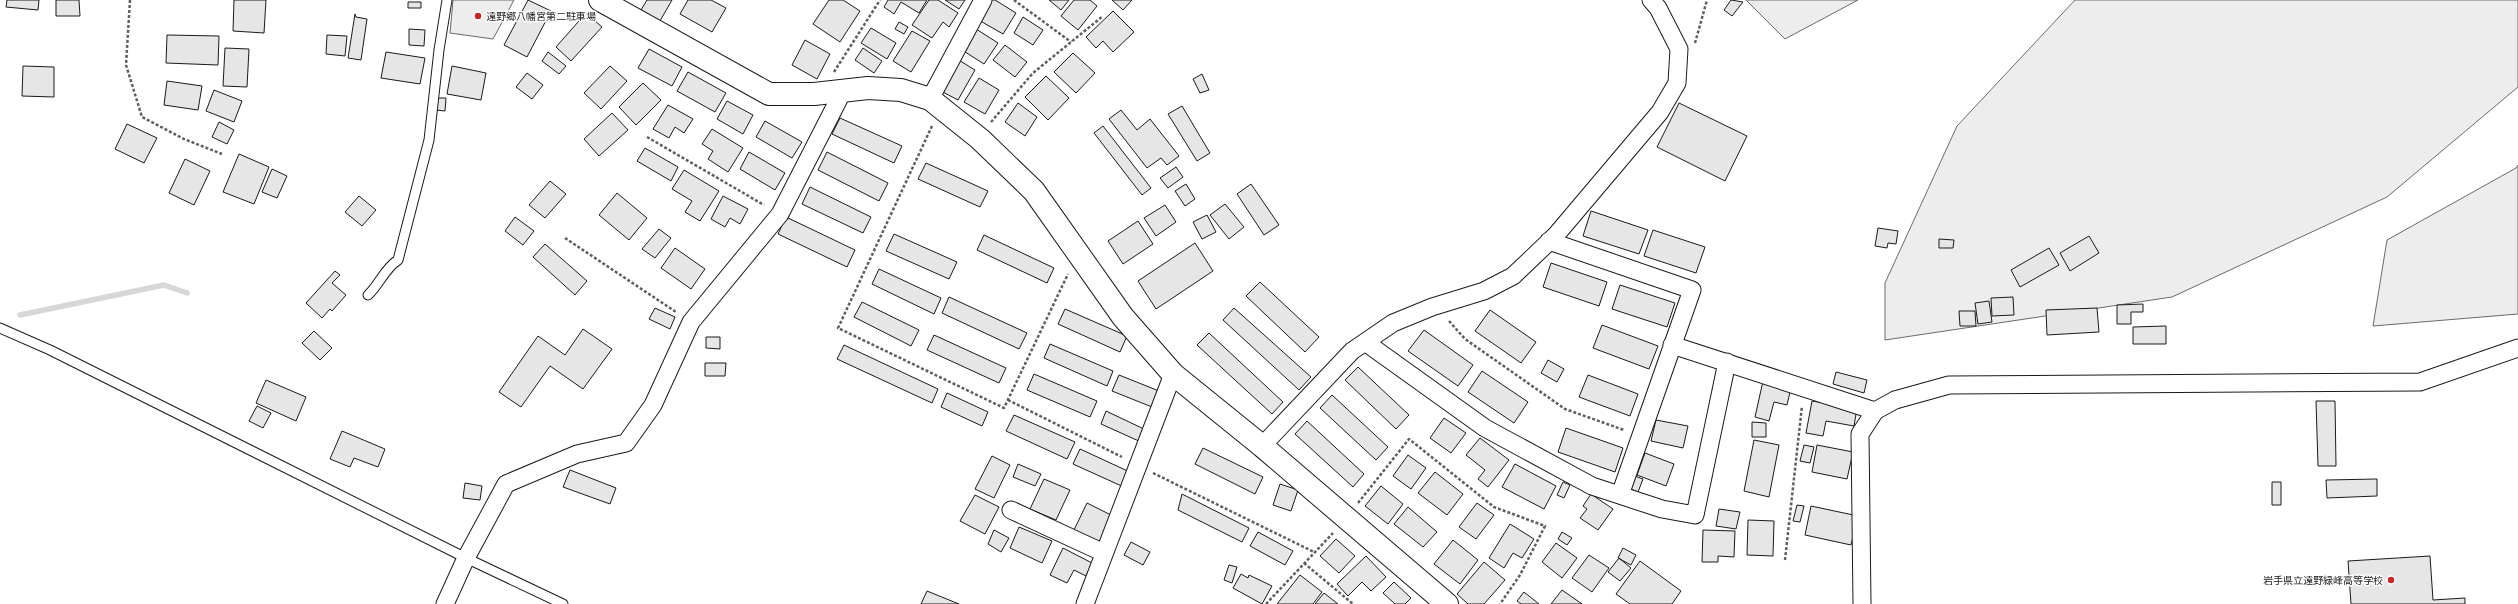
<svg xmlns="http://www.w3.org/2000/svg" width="2518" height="604" font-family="Lora,'Noto Sans JP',serif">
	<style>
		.built { fill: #ededed; stroke: #6a6a6a }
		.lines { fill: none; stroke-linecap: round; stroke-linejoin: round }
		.stream { stroke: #d7d7d7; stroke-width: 5.5 }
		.building { fill: #e6e6e6; stroke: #1a1a1a }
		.lane-casing { stroke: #1a1a1a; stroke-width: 11 }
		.street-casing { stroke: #1a1a1a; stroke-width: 19 }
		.secondary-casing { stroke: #1a1a1a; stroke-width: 24 }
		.path { stroke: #5f5f5f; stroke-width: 2.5; stroke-dasharray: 3 2; stroke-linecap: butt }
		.lane { stroke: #fff; stroke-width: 9 }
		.street { stroke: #fff; stroke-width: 17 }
		.secondary { stroke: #fff; stroke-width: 22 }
		.poi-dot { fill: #c62828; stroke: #fff; stroke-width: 1.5 }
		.labels { text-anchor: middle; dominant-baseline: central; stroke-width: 3; stroke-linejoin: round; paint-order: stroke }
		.poi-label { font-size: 10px; fill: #1a1a1a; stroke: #fff; text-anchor: start }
	</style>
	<rect width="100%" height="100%" fill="#fff"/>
	<path class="built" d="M453,0H514L493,39L450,33Z
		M1746,0H1858L1785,39Z
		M2075,0H2518V87L2387,197L2172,297L1885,340V283L1957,126Z
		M2518,165V314L2373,326L2387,240L2516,168Z"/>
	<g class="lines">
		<path class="stream" d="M20,315L164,285L187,293"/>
	</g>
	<path class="building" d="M7,0H39L38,10L6,7Z
		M56,0H79L80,16H56Z
		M234,0H266L264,33L233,31Z
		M528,0L551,11L527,57L504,45Z
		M647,0H672L660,21L641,10Z
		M688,0H711L726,8L712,32L680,14Z
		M829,0H843L860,11L840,42L813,24Z
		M888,0H927L919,13L901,2L894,14L884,7Z
		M929,0H938L958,13L949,27L943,22L932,38L912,25Z
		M945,0H965L959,9Z
		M989,0H995L1016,13L1003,34L977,19Z
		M1049,0H1069L1061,10Z
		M1074,0H1090L1097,6L1078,30L1061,16Z
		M1112,0H1132L1123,10Z
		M1731,0L1743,2L1732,16L1724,10Z
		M408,2H421V8H408Z
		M1113,11L1134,32L1113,52L1103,41L1096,48L1086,37Z
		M586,13L602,27L571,61L556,47Z
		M355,14L356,17L367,19L361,60L348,58Z
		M1023,17L1043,30L1033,45L1014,33Z
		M899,22L908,27L904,34L895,29Z
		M973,27L998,43L984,64L959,48Z
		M871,28L896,43L887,59L861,43Z
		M409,29L425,30L424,46L409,45Z
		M912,31L930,41L911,72L893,61Z
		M167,35L219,36L218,65L166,63Z
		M327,35L347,36L345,56L326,54Z
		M805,40L830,54L817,79L792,65Z
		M1005,45L1027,62L1015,77L993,60Z
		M225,48L249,49L247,87L223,86Z
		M863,48L882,61L874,73L855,60Z
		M649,49L682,67L672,86L638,68Z
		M386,52L425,58L420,84L381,78Z
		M548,52L566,66L559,74L542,61Z
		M1073,53L1095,73L1076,93L1054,72Z
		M957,59L975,70L958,100L939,90Z
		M23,66L54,67V97L22,96Z
		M452,66L486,73L481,100L447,94Z
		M610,66L627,81L601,109L584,93Z
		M688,72L726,93L715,112L677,91Z
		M527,73L543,85L532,99L516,87Z
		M1202,74L1209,90L1200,93L1193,79Z
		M1046,76L1069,98L1048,120L1025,97Z
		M979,78L999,90L985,114L964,102Z
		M167,81L202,86L198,110L164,105Z
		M643,83L661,100L636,125L619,107Z
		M214,90L242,101L234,122L206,111Z
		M436,98H446L445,111L436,110Z
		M727,101L753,115L743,134L717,119Z
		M1018,103L1037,117L1025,136L1005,122Z
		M1679,103L1747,136L1725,181L1657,147Z
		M668,105L693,119L684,133L675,127L669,138L653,129Z
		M1182,106L1210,153L1197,161L1168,114Z
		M1121,110L1137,130L1150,119L1179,156L1167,165L1161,158L1147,168L1109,119Z
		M612,113L628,130L599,156L584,139Z
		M840,118L902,146L894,163L832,134Z
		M765,121L802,142L792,158L756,137Z
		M219,122L234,130L227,144L212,137Z
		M127,124L157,138L144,163L115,149Z
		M1103,126L1151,188L1142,195L1094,133Z
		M712,129L743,148L728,172L708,159L713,151L702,144Z
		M645,148L678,167L671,181L637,161Z
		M749,152L785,173L775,190L740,169Z
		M827,152L888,183L879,201L818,170Z
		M239,154L269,167L254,204L223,192Z
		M185,159L210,171L194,205L169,193Z
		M926,163L988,191L980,207L918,179Z
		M1176,167L1183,177L1168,188L1160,178Z
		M272,169L287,176L277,198L262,192Z
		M684,170L719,191L700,221L685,212L692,201L672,189Z
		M550,181L566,194L545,218L529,205Z
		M1186,184L1195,199L1185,206L1175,191Z
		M1251,184L1279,225L1264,235L1237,194Z
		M810,187L871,217L863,233L802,204Z
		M617,193L647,218L629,240L599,215Z
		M359,196L376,210L362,226L345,212Z
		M723,196L748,209L740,224L730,218L725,227L711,219Z
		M1225,204L1244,227L1229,239L1210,215Z
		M1165,205L1176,222L1156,236L1144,218Z
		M1591,211L1648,230L1639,254L1583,236Z
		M1207,215L1216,232L1202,239L1193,222Z
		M515,217L534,231L523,245L505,231Z
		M786,217L855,250L847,267L778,234Z
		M1138,221L1153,244L1123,264L1108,241Z
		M1878,228L1898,231L1896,244L1888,243L1887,248L1875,246Z
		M659,229L671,238L655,258L642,249Z
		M1653,230L1705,247L1696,273L1644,256Z
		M894,234L957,262L949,279L886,251Z
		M984,235L1054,268L1047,283L977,250Z
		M2089,236L2099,253L2070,271L2060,253Z
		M1939,239L1954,240L1953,248H1939Z
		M1195,243L1213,271L1156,309L1138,281Z
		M545,244L587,281L575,295L533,257Z
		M675,248L705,269L691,289L661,268Z
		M2049,248L2059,265L2020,287L2011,270Z
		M1551,263L1607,282L1599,306L1543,287Z
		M879,269L941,298L934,314L872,284Z
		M335,271L340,275L332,283L346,295L332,311L330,309L322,318L306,303Z
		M1260,282L1319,337L1305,352L1246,296Z
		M1620,285L1675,303L1667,327L1612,309Z
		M949,297L1027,333L1019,349L942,313Z
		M2013,297L2014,315L1992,316L1991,298Z
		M1989,301L1992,322L1978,324L1975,303Z
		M862,302L919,330L911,346L854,317Z
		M2143,304V312H2131V324H2117V305Z
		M655,308L675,317L670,329L649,319Z
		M1234,308L1311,377L1299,390L1223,320Z
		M2097,308L2099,332L2047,335L2046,310Z
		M1065,309L1127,336L1120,352L1058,324Z
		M1490,310L1536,342L1521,363L1475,331Z
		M1959,311H1975L1976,326H1960Z
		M1602,325L1658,346L1649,369L1593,348Z
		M2166,326V344H2133V327Z
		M583,329L612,349L583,389L550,366L521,407L499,392L538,336L565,355Z
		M1424,330L1473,365L1458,386L1408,351Z
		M314,331L332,348L320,360L302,343Z
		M1209,333L1283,402L1272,414L1197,345Z
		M934,335L1006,368L999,383L927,350Z
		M706,337H720V349L706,348Z
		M1050,344L1113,371L1107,386L1044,358Z
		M844,345L938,389L932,403L837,359Z
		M1548,360L1564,369L1557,382L1541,373Z
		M705,363H726L725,376H705Z
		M1358,367L1409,415L1396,429L1345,380Z
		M1482,371L1528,402L1514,423L1468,392Z
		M1836,372L1867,380L1864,393L1833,384Z
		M1034,374L1097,401L1090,417L1027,390Z
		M1119,375L1164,393L1157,409L1112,391Z
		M1588,375L1638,394L1630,416L1579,397Z
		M266,380L306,397L296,421L256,403Z
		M1763,381L1791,388L1787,405L1774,402L1769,421L1755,417Z
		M947,393L988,412L982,426L941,407Z
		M1332,395L1388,447L1376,460L1320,408Z
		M1812,401L1857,408L1854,426L1826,421L1823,436L1806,433Z
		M2316,401H2335L2336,466H2318Z
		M257,406L271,413L263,428L249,421Z
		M1106,411L1146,430L1141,442L1101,424Z
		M1014,415L1075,442L1067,459L1006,431Z
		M1444,418L1466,433L1451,453L1430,438Z
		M1656,420L1688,426L1683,448L1651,441Z
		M1307,421L1364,474L1353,487L1295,434Z
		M1752,422L1766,423V437H1752Z
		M1566,428L1623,448L1615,472L1558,452Z
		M342,431L385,449L378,467L354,458L350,467L330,459Z
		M1480,438L1509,460L1488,487L1478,479L1485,470L1466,455Z
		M1754,440L1779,445L1769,497L1744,491Z
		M1804,445L1814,447L1810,463L1800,461Z
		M1817,445L1853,452L1847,479L1812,472Z
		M1203,448L1263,477L1255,494L1195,464Z
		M1080,449L1132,473L1126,488L1073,464Z
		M1645,453L1674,464L1666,486L1637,475Z
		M1408,455L1426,468L1411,489L1393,476Z
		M992,456L1010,465L994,498L975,489Z
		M1018,464L1041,474L1035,486L1013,477Z
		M1515,464L1556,486L1544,509L1502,487Z
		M570,470L616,488L610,504L563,487Z
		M1435,472L1463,494L1447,515L1418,493Z
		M1632,475L1643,479L1638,492L1628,488Z
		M1044,479L1070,490L1056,520L1030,509Z
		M2377,479V496L2327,498L2326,480Z
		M1563,482L1570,485L1564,498L1557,495Z
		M2272,482H2281V505H2272Z
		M465,483L482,486L480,500L463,498Z
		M1280,484L1298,490L1291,511L1273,505Z
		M1381,486L1403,504L1388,524L1365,506Z
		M1182,494L1249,528L1242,542L1178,510Z
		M1591,494L1613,509L1598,530L1580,518L1587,509L1583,506Z
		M975,495L999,507L985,534L960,521Z
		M1087,503L1115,517L1102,543L1074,530Z
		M1477,503L1494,515L1476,539L1459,527Z
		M1797,505L1804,506L1800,522L1793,521Z
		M1811,506L1858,516L1851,545L1805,535Z
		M1408,507L1437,532L1423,547L1394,524Z
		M1719,509L1740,512L1736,529L1716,526Z
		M1748,520L1774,521L1773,556L1747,555Z
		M1510,524L1534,539L1522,558L1513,553L1504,568L1489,558Z
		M1019,527L1052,541L1042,563L1010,548Z
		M994,530L1009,538L1001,552L988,544Z
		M1703,530L1735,531L1734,557L1718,556V562H1702Z
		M1258,532L1293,551L1285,565L1250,546Z
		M1562,532L1572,538L1567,545L1558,539Z
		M1336,539L1355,556L1339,573L1320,556Z
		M1453,540L1478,560L1460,584L1434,564Z
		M1131,542L1150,552L1143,565L1124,555Z
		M1556,543L1577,558L1562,578L1542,562Z
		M1063,548L1092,563L1086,576L1074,570L1067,583L1050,575Z
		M1623,548L1636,555L1631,565L1618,558Z
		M1589,555L1609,568L1592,592L1572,578Z
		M1366,556L1386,577L1371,591L1362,582L1348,596L1337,584Z
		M2430,556L2433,600L2465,598V604H2351L2348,561Z
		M1619,558L1631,568L1620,581L1608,572Z
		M1640,561L1681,591L1672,604H1630L1616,594Z
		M1484,562L1505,580L1484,604H1468L1457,594Z
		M1229,565L1237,567L1232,583L1224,580Z
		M1241,574L1248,578L1249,575L1272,586L1262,604L1233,588Z
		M1300,575L1322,592L1313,604H1277Z
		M1394,582L1411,598L1405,604H1395L1383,593Z
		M1562,590L1582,604H1551Z
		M927,591L959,604H921Z
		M1524,592L1539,604H1521L1517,601Z
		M1324,593L1338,604H1315Z"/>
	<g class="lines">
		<defs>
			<path id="lane" d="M368,295C380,284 384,269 398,260L429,140L439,50L447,0
				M0,328L50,350L466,558L563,604"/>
			<path id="street" d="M930,99L983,0
				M1549,241L1692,290L1620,495
				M1365,342L1485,428L1592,486L1662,509L1695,515L1727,362
				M1672,345L1875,411
				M1262,446L1352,351L1393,323L1432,307L1484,291L1513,276L1556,235L1660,112L1677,83L1679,49L1658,8L1651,0
				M1011,510L1104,553
				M445,604L466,558L506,484L577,454L626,443L653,405L691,322L780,214L844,89
				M1085,604L1173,374
				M1862,604L1860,434L1875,411L1895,400L1949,385L2420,382L2518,348"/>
			<path id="secondary" d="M600,0L769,94H814L868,88L901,90L930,99L980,139L1034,191L1123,317L1173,374L1262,446L1447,604"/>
		</defs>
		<use href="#lane" class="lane-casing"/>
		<use href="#street" class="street-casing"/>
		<use href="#secondary" class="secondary-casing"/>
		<path class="path" d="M130,0L126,65L142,117L184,139L222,154
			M1014,0L1071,42
			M1695,43L1707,0
			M834,72L880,0
			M991,122L1033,73L1103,16
			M932,126L838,328L1004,408L1068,274
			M647,137L764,205
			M565,238L676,312
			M1449,321L1465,339L1565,409L1624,430
			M1008,400L1122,457
			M1153,473L1314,552
			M1358,503L1409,439L1494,507L1545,526L1520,575L1500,604
			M1785,560L1802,406
			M1304,563L1353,604
			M1266,604L1333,533"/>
		<use href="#lane" class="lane"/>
		<use href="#street" class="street"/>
		<use href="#secondary" class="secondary"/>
	</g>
	<g class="poi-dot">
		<circle cx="478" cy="16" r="4"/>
		<circle cx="2391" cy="580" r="4"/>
	</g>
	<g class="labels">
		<g class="poi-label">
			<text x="486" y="16">遠野郷八幡宮第二駐車場</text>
			<text x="2383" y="580" text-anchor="end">岩手県立遠野緑峰高等学校</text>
		</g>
	</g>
</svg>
